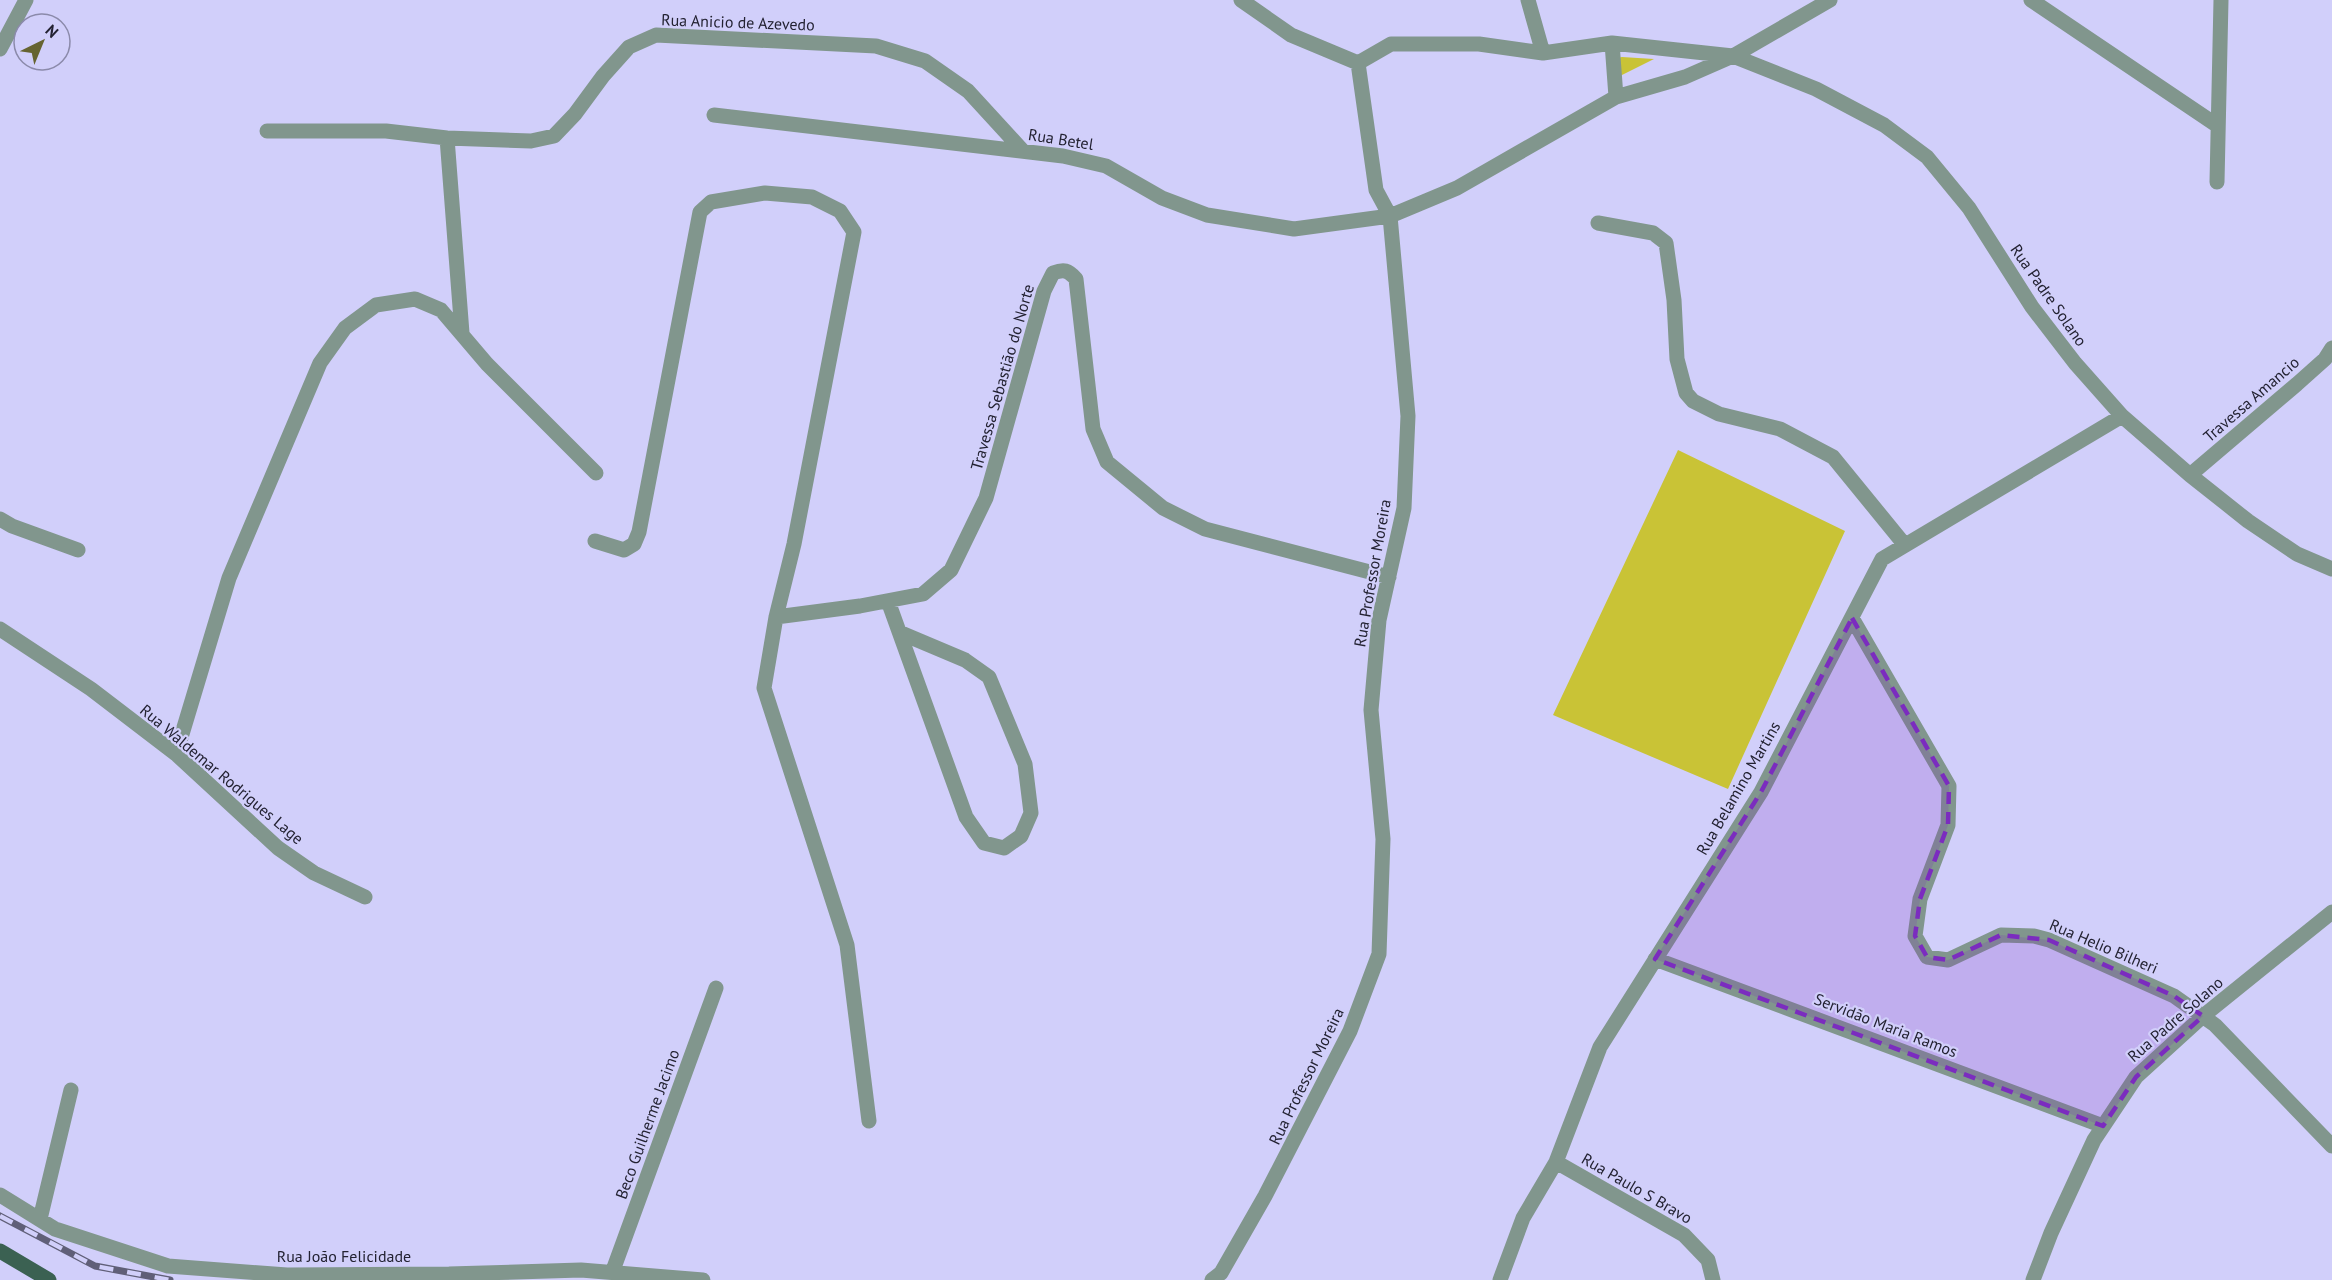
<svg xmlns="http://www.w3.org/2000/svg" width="2332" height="1280" font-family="'PT Sans',sans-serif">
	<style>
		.green { fill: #c9c336 }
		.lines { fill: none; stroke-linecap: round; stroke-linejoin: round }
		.minor { stroke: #81968d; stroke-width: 15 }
		.major { stroke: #3b6152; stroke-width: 15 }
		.rail-casing { stroke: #605f78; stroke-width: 7 }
		.rail { stroke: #d1cffa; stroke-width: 4.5; stroke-dasharray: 14; stroke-linecap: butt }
		.marked { fill: #7b2cbf; fill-opacity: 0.2; stroke: #7b2cbf; stroke-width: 4.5; stroke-dasharray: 12 8; stroke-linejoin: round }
		.labels { text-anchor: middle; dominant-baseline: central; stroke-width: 4.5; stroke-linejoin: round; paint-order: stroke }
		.street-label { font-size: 16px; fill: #232232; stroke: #d1cffa }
	</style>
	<rect width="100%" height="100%" fill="#d1cffa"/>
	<path class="green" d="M1622,57L1654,59L1620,76L1617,58Z
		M1678,450L1845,531L1728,789L1553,715Z"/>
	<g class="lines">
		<path class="minor" d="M1241,0L1291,35L1358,63L1391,44H1479L1543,53L1612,43L1733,56L1816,89L1884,125L1927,157L1969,208L2032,307L2075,363L2122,416L2190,475L2248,521L2297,554L2332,569
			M1528,0L1543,53
			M2031,0L2218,126
			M1612,43L1616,97
			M0,49L26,0
			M714,115L1063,156L1106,166L1162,198L1207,215L1294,229L1390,216L1376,190L1358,63
			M267,131H386L447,138L531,141L554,136L575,114L603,76L629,47L656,35L876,46L925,61L968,91L1023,151
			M447,138L462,333
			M2217,182L2221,0
			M1598,223L1653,233L1666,243L1674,300L1677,359L1686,393L1693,401L1719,414L1780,429L1833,457L1904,544
			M2190,475L2297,384L2325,359L2332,348
			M0,519L12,526L78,550
			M595,541L624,550L634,544L639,532L700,212L711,202L765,193L812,197L840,211L854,232L794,544L776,617L764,688L847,945L869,1121
			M888,601L966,817L984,843L1004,848L1021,836L1031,813L1025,764L989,677L965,660L901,633
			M776,617L860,606L923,594L951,570L986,498L1044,291L1053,273C1064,269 1068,270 1076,279L1093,429L1107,462L1163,508L1205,529L1389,577
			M1852,618L1949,786L1948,825L1920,899L1915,936L1927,957L1948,960L2001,935L2034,936L2049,940L2174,996L2215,1025L2332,1146
			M0,629L91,689L176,754L278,848L314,873L365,897
			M176,754L229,578L320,363L345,328L376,305L415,299L441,310L487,364L596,473
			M1655,959L2103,1126
			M1556,1162L1684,1235L1708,1260L1713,1280
			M0,1195L55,1229L168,1266L287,1275L449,1274L581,1270L703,1280
			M40,1219L71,1090
			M612,1273L716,988
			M1212,1280L1221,1273L1265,1196L1350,1031L1379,954L1383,839L1371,710L1379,620L1404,508L1408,416L1390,216L1457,188L1616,97L1685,77L1733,56L1830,0
			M1500,1280L1523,1218L1556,1162L1600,1047L1761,792L1882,559L2122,416
			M2033,1280L2051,1233L2094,1140L2136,1077L2203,1016L2332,912"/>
		<path class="major" d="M0,1251L49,1280"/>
		<defs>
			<path id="rail" d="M0,1216L95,1266L170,1280"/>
		</defs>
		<use href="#rail" class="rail-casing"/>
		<use href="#rail" class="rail"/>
	</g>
	<path class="marked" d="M1852,618L1949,786L1948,825L1920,899L1915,936L1927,957L1948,960L2001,935L2049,940L2174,996L2203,1016L2136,1077L2103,1126L1655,959L1761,792Z"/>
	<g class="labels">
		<g class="street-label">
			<text transform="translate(738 22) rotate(2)">Rua Anicio de Azevedo</text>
			<text transform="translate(1061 139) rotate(9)">Rua Betel</text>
			<text transform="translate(2049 295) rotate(55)">Rua Padre Solano</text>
			<text transform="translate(1002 377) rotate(-74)">Travessa Sebastião do Norte</text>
			<text transform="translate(2251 399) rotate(-41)">Travessa Amancio</text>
			<text transform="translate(1372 573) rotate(-80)">Rua Professor Moreira</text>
			<text transform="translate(222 774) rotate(40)">Rua Waldemar Rodrigues Lage</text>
			<text transform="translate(1738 788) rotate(-60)">Rua Belamino Martins</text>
			<text transform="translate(2104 946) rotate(23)">Rua Helio Bilheri</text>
			<text transform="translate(2175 1019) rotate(-41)">Rua Padre Solano</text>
			<text transform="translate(1886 1025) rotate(21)">Servidão Maria Ramos</text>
			<text transform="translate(1306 1076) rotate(-64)">Rua Professor Moreira</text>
			<text transform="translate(647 1124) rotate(-70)">Beco Guilherme Jacimo</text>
			<text transform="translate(1637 1188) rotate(30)">Rua Paulo S Bravo</text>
			<text x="344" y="1256">Rua João Felicidade</text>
		</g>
	</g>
	<g transform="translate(42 42) rotate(43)"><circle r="28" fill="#d1cffa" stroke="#8b8aaa" stroke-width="1.5"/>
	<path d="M0-4.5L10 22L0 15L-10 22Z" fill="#666431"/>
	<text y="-9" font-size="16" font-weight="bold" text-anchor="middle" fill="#232232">N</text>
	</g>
</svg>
